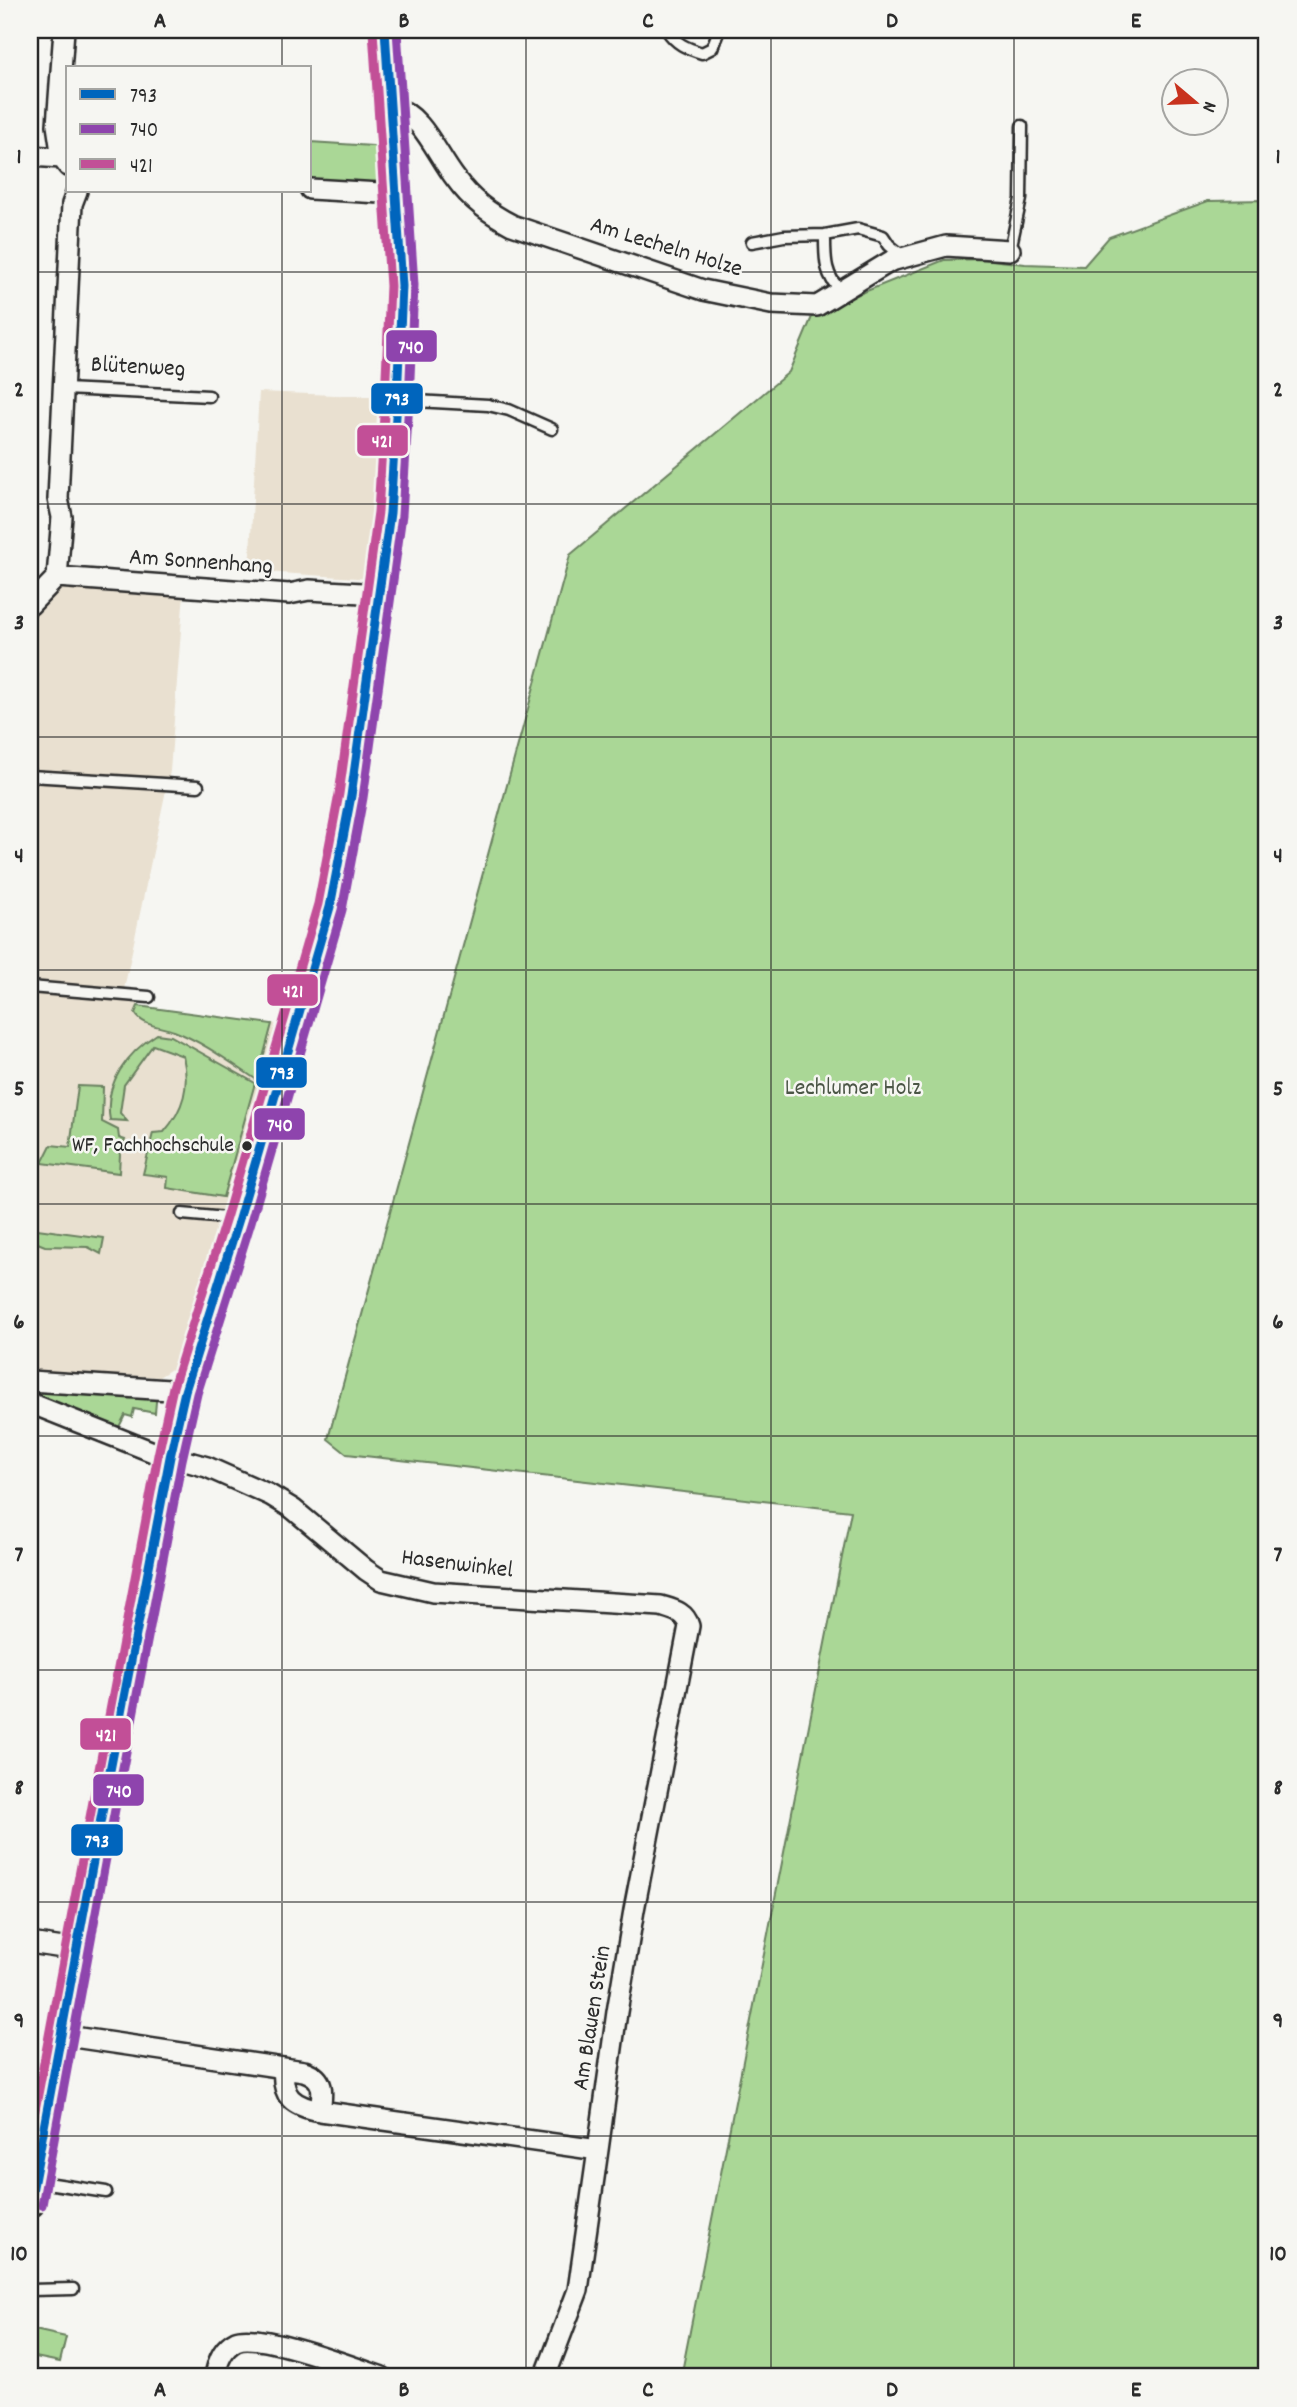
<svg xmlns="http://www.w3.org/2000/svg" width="1297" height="2407" font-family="Dekko,sans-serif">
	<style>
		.built { fill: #e9e0d0 }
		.green { fill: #aad796; stroke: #6a8160; stroke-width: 2 }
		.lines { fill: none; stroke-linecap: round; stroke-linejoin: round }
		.service-casing { stroke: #2b2b2b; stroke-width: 15 }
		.minor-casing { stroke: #2b2b2b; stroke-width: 24 }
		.secondary-casing { stroke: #2b2b2b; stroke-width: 32 }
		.service { stroke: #f6f6f2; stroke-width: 10 }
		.minor { stroke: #f6f6f2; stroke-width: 19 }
		.secondary { stroke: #f6f6f2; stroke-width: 26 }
		.bus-1-casing { stroke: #f6f6f2; stroke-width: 14 }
		.bus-2-casing { stroke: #f6f6f2; stroke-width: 14 }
		.bus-3-casing { stroke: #f6f6f2; stroke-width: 14 }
		.bus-1 { stroke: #0065bd; stroke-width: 9 }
		.bus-2 { stroke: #8e44ad; stroke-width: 9 }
		.bus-3 { stroke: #c24f97; stroke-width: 9 }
		.grid { fill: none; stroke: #2b2b2b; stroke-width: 2; stroke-opacity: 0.55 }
		.bus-dot { fill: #2b2b2b; stroke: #f6f6f2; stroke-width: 2.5 }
		.labels { text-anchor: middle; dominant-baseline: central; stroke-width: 5; stroke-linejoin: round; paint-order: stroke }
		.bus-label { font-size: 22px; fill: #2b2b2b; stroke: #f6f6f2; text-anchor: end }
		.street-label { font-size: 24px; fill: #2b2b2b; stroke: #f6f6f2 }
		.park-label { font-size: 24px; fill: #4b5646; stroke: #f6f6f2 }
		.line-badge { stroke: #f6f6f2; stroke-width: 2.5 }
		.badge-label { font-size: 19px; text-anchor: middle; font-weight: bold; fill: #fff }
		.neatline { fill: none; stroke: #2b2b2b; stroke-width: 2.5 }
		.grid-label { font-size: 23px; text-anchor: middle; font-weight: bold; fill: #2b2b2b }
	</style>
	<rect width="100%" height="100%" fill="#f6f6f2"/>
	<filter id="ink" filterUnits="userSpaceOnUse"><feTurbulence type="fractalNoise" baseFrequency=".0143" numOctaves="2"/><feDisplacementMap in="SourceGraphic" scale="14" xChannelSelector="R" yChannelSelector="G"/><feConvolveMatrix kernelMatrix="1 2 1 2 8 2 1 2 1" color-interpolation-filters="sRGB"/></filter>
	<g filter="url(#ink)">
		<path class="built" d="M259,392L386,397L372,579L249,571Z
			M60,587L184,592L170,771L123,994L138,996V1006L277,1024L184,1352L176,1366L159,1377L30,1371V619Z"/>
		<path class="green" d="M310,142L373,146L395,150L398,194L310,187Z
			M1267,200V2377H681L851,1511L347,1454L328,1439L570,555L789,372L814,312L944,260L983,259L1025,264L1084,266L1109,237L1208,201Z
			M138,1006L272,1024L257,1080C231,1063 203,1042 174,1031C161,1026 143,1027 135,1013Z
			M157,1034L171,1036L255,1083L223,1197L167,1188L168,1177L143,1174L153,1133L164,1132C184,1109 190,1086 183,1056L153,1045L124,1085L120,1113L127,1121L110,1120C103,1084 128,1052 157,1034Z
			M78,1086L103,1087L102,1122L118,1130L119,1138L125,1140L120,1154L119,1173L42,1163L51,1145L70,1147Z
			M30,1228L104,1238L101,1254L88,1247L45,1246L30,1240Z
			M37,1388L157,1391L155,1413L134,1409L132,1417L125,1415L119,1427H115L37,1395Z
			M30,2329L66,2337L60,2362L30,2356Z"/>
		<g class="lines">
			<defs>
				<path id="service" d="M667,30C676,44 686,48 702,53L712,48L719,30
					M825,235C825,256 824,277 842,291
					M752,242L784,236L825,235L858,229L883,236L889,245L904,257
					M1010,250L1021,199L1022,126
					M65,389L209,396
					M398,400L488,405L509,410L552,429
					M30,776L198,786
					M30,987L149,997
					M182,1214L237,1219
					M34,2181L106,2192
					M30,2290L73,2289"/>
				<path id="minor" d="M392,106C424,116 436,154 456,179C471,200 489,213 512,225L703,290L771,304L817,306L891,261L946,246L1010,250
					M30,156L62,158L68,166
					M62,158L57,125L64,30
					M310,189L398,194
					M57,577L62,517L58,499L72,204L77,191
					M30,605L57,577L289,594L309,590L380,594
					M30,1381L185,1391
					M30,1403L153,1452L207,1467L270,1495L293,1509L366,1570L381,1580L433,1592L661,1606C674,1610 685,1612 689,1626L634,1910L617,2012L598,2150L320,2111
					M30,1943L76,1950
					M60,2035L304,2071C325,2078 323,2092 320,2111C293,2106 281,2097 284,2068
					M215,2377C217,2363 222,2348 236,2341C258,2331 356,2368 382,2377
					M545,2377L578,2290L598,2150"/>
				<path id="secondary" d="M30,2203L104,1802L170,1457L185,1391L239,1219L330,907L351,796L390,513L397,400L402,286L385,30"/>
			</defs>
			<use href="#service" class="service-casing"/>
			<use href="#minor" class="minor-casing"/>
			<use href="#secondary" class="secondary-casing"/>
			<use href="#service" class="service"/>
			<use href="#minor" class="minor"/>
			<use href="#secondary" class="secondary"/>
			<defs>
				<path id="bus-1" d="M30,2203L104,1802L170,1457L185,1391L239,1219L330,907L351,796L390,513L397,400L402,286L385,30"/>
				<path id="bus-2" d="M42,2205L116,1804L182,1460L197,1394L251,1222L342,910L363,798L402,515L409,401L414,285L397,30"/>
				<path id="bus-3" d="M30,2137L158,1455L173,1387L227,1215L318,904L339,794L378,512L385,399L390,286L373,31"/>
			</defs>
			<use href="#bus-1" class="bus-1-casing"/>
			<use href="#bus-2" class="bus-2-casing"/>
			<use href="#bus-3" class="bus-3-casing"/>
			<use href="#bus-1" class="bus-1"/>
			<use href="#bus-2" class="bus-2"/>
			<use href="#bus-3" class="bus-3"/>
		</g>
	</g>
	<path class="grid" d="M282,30V68M526,30V2377M771,30V2377M1014,30V2377M282,191V2377M30,272H1267M30,504H1267M30,737H1267M30,970H1267M30,1204H1267M30,1436H1267M30,1670H1267M30,1902H1267M30,2136H1267"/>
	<circle class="bus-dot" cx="247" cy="1146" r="6"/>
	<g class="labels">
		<g class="bus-label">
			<text x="234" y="1146">WF, Fachhochschule</text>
		</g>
		<g class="street-label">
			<text transform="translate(666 248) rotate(17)">Am Lecheln Holze</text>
			<text transform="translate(138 368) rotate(3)">Blütenweg</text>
			<text transform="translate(201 563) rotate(4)">Am Sonnenhang</text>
			<text transform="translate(457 1565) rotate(7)">Hasenwinkel</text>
			<text transform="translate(593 2018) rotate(-81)">Am Blauen Stein</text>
		</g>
		<g class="park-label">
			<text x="853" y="1089">Lechlumer Holz</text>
		</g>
	</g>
	<g class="line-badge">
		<rect x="385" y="329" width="53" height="34" rx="7" fill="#8e44ad"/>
		<rect x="370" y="382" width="54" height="33" rx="7" fill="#0065bd"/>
		<rect x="356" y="424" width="53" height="33" rx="7" fill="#c24f97"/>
		<rect x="266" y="973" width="53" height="34" rx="7" fill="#c24f97"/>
		<rect x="255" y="1056" width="53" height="33" rx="7" fill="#0065bd"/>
		<rect x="253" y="1107" width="53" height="34" rx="7" fill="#8e44ad"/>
		<rect x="79" y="1717" width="53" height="34" rx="7" fill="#c24f97"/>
		<rect x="92" y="1773" width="53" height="34" rx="7" fill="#8e44ad"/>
		<rect x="70" y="1823" width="54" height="34" rx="7" fill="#0065bd"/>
	</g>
	<g class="badge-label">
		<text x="411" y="353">740</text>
		<text x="397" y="405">793</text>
		<text x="382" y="447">421</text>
		<text x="293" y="997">421</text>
		<text x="282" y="1079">793</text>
		<text x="280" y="1131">740</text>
		<text x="106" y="1741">421</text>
		<text x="119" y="1797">740</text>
		<text x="97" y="1847">793</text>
	</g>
	<rect width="1297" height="2407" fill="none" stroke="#f6f6f2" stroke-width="77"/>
	<rect x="66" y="66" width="245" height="126" fill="#f6f6f2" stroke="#a5a5a2" stroke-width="2"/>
	<rect x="80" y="89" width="35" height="10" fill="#0065bd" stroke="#a5a5a2" stroke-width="2"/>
	<text x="130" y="102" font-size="21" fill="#2b2b2b">793</text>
	<rect x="80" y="124" width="35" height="10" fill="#8e44ad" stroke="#a5a5a2" stroke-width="2"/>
	<text x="130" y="136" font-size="21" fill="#2b2b2b">740</text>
	<rect x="80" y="159" width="35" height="10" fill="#c24f97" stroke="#a5a5a2" stroke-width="2"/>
	<text x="130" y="172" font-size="21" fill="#2b2b2b">421</text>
	<g transform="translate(1195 102) rotate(109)"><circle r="33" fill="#f6f6f2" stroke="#a5a5a2" stroke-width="2"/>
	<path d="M0-5L12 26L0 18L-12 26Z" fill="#c8321e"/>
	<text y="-10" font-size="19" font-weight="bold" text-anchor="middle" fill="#2b2b2b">N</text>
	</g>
	<rect x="38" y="38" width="1220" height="2330" class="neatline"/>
	<g class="grid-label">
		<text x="160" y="27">A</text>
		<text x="404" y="27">B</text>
		<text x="648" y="27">C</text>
		<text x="892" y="27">D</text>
		<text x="1136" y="27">E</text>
		<text x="19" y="163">1</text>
		<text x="1278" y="163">1</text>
		<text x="19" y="396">2</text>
		<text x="1278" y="396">2</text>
		<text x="19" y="629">3</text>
		<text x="1278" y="629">3</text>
		<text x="19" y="862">4</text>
		<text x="1278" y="862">4</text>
		<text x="19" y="1095">5</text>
		<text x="1278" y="1095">5</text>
		<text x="19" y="1328">6</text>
		<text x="1278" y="1328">6</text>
		<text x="19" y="1561">7</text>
		<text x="1278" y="1561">7</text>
		<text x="19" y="1794">8</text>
		<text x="1278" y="1794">8</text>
		<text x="19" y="2027">9</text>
		<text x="1278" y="2027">9</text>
		<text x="19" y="2260">10</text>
		<text x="1278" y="2260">10</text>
		<text x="160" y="2396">A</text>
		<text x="404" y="2396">B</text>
		<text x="648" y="2396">C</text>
		<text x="892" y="2396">D</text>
		<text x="1136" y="2396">E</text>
	</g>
</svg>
